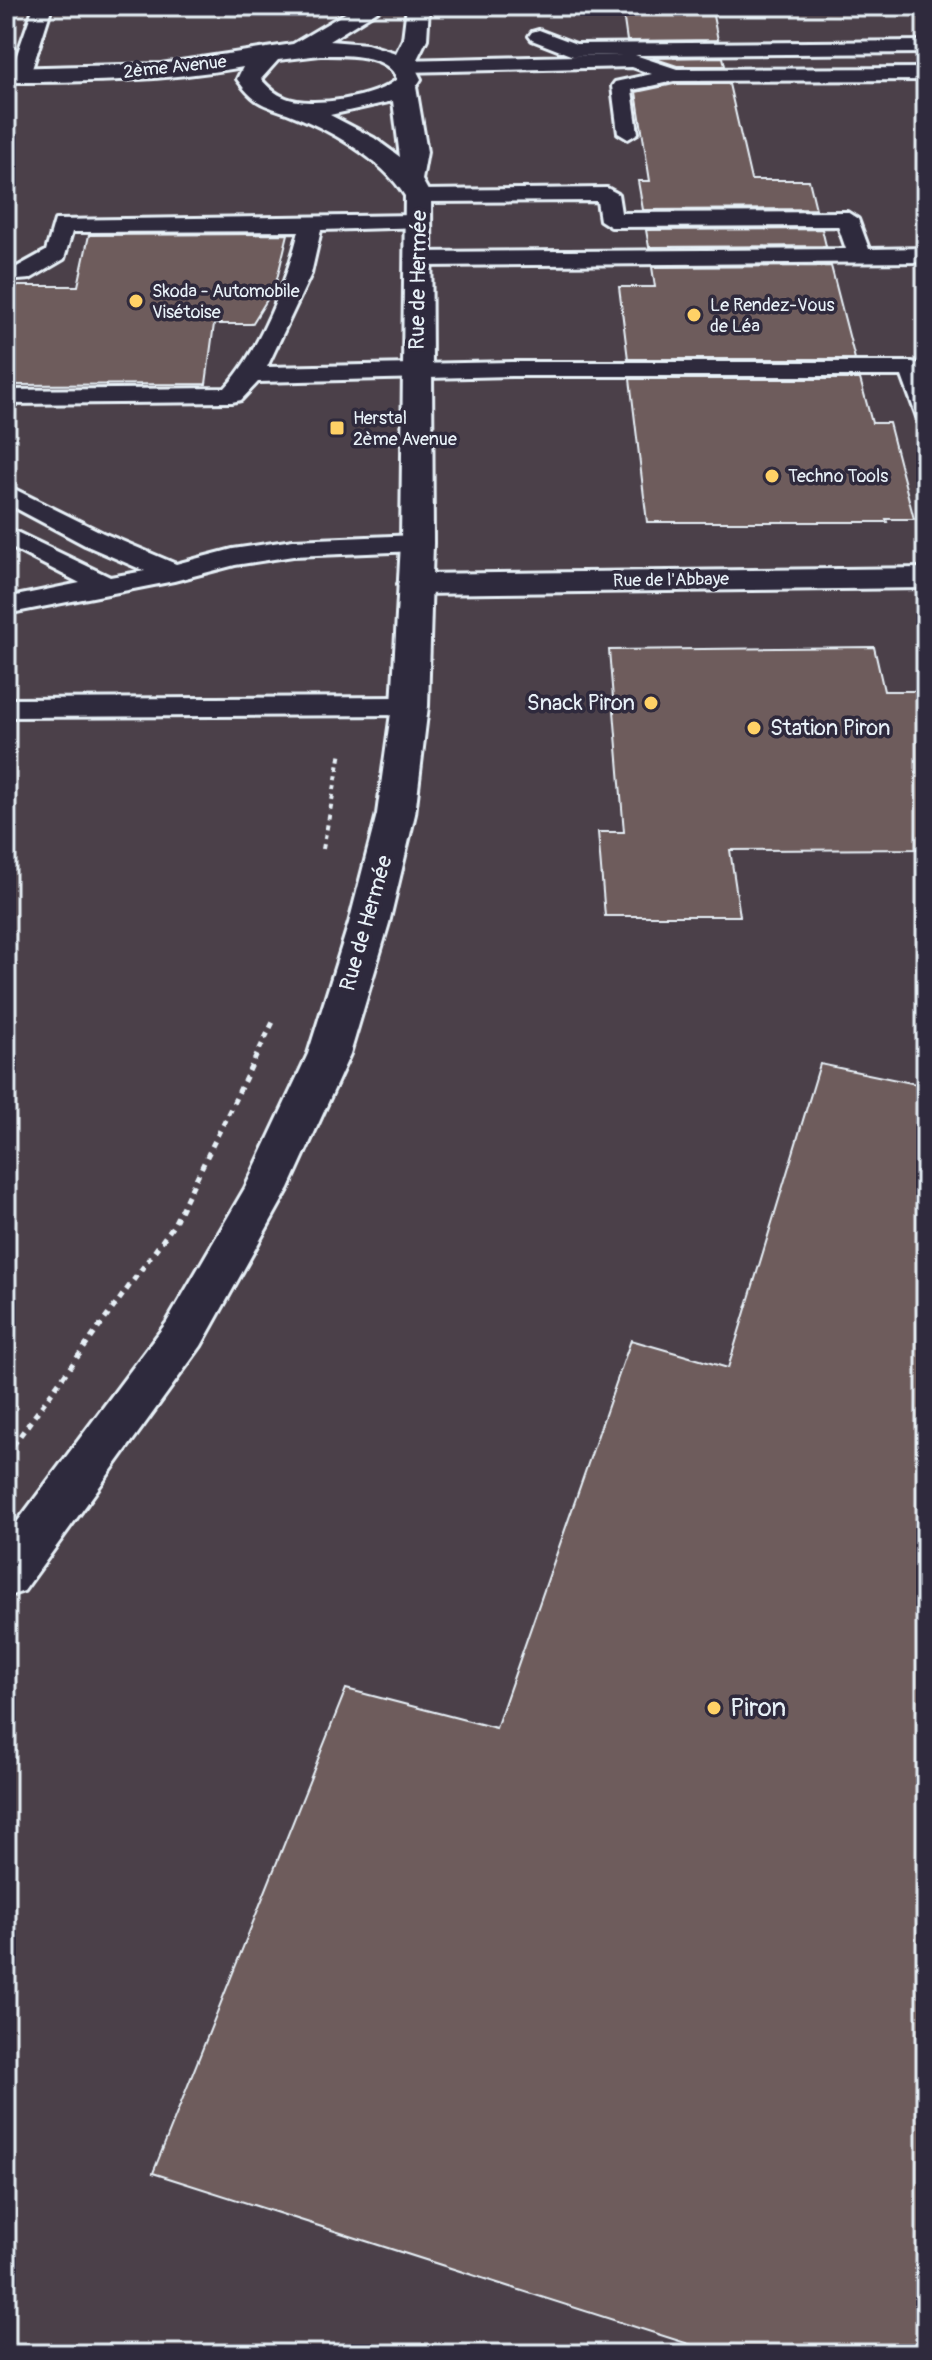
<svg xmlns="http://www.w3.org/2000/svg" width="932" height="2360" font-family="Pangolin,sans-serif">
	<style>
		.built { fill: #4b404a }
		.building { fill: #6e5c5c; stroke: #e8f1f8; stroke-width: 2 }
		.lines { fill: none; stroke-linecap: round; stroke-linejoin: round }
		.service-casing { stroke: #e8f1f8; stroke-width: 6 }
		.minor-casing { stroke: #e8f1f8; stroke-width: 6 }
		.tertiary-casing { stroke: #e8f1f8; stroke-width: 6 }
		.path-far1 { stroke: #e8f1f8; stroke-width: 4; stroke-dasharray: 5 5; stroke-linecap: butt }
		.path { stroke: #e8f1f8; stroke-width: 5; stroke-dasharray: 6 6; stroke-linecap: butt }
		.service { fill: #2f2a3d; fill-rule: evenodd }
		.minor { fill: #2f2a3d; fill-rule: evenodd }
		.tertiary { fill: #2f2a3d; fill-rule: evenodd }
		.poi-dot { fill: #ffd166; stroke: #2f2a3d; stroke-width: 3 }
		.labels { text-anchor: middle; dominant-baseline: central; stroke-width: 7; stroke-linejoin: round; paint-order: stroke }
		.far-street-label { font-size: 18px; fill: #e8f1f8; stroke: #2f2a3d }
		.far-poi-label { font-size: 18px; fill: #e8f1f8; stroke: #2f2a3d; text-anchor: start }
		.street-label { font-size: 22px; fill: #e8f1f8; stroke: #2f2a3d }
		.poi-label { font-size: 22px; fill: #e8f1f8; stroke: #2f2a3d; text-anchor: end }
		.near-poi-label { font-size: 26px; fill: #e8f1f8; stroke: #2f2a3d; text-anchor: start }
	</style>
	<rect width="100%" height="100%" fill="#3c3443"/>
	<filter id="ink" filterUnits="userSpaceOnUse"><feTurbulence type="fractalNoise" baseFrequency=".0125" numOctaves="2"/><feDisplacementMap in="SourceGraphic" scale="16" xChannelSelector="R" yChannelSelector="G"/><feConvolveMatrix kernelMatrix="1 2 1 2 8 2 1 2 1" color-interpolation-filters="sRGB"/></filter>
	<g filter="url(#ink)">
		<path class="built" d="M6,6H926V2354H6Z"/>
		<path class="building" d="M622,6H711L718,40L627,41Z
			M723,57L725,66H677L653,58Z
			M674,84H729L751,180H809L816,209L643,210L638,181H650L636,92Z
			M822,229L826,246L649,247L646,230Z
			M288,234L275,287L252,324H214L206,384L6,385V286H78L89,235Z
			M831,266L855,359H628L619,287H655L652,267Z
			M630,379H860L872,423H889L914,519H886L887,522H647Z
			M874,647L884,691H926V849L730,850L740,916H605L598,832H624L609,650Z
			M820,1064L926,1086V2354H720L153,2173L346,1689L496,1728L631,1340L728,1368Z"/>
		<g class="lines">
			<defs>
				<path id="service" d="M34,6H52L30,75L20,81L10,75Z
					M539,30L576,44L926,41V53L635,55L677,69L926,68V80L674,81L632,90L638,133L628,139L618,133L612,86L615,82L652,74L632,67L402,72L392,66L402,60L622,55L573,56L532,40L529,36L532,32Z
					M607,188L618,194L621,213L847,212L858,219L869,249L926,248V262L417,266L406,259L417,252L846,249L838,226L611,227L600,220L597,201L418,202L407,196L418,190Z
					M418,215L426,217L429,222L426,227L321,230L311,274L267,367L512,362H912L921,364L926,375V419L917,417L902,376H512L258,382L241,400L232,402L6,404V390L225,388C260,351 287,280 299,231L72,232L64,259L30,279L6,281V267H17L46,251L55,220Z
					M6,485L103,533L176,564L233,549L293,540L417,535L426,537L430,543L426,549L417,551L293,556L235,565L174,581L6,614V598L80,583L6,545V527L110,577L145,571L85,545L6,503Z
					M410,697L420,700L425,706L420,712L410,715L6,717V699Z"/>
				<path id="minor" d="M926,568V588L415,594L403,591L398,584L403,577L415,574Z"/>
				<path id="tertiary" d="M357,6H385L329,41L367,44L396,53L403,39L407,6H429L427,39L414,65L421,79L416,87L427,152L422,180L431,196L433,543L428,706L415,814L389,923L350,1054L289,1188L201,1346L24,1591L6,1597V1537L167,1322L245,1188L308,1054L349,923L377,814L392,706L401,543L405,196C383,159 327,128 287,113C261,104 254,103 237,79L243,67C165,81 86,82 6,82V68L161,64L293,44ZM320,55C343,55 388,53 397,79C377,98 312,108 286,98C275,94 268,87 261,79L278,60ZM393,101L400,157L374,138L330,115Z"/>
			</defs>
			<use href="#service" class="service-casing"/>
			<use href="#minor" class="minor-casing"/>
			<use href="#tertiary" class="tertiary-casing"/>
			<path class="path-far1" d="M323,849L341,752"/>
			<path class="path" d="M6,1455L173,1226L273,1022"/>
			<use href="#service" class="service"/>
			<use href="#minor" class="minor"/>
			<use href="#tertiary" class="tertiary"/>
		</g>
	</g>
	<g class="poi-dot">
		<circle cx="136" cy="301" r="8"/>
		<circle cx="694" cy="315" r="8"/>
		<rect x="329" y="420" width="16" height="16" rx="4"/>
		<circle cx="772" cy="476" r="8"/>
		<circle cx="651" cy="703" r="8"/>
		<circle cx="754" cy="728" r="8"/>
		<circle cx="714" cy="1708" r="8"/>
	</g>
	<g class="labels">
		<g class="far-street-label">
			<text transform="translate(175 67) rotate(-6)">2ème Avenue</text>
			<text transform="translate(671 580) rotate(-1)">Rue de l'Abbaye</text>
		</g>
		<g class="far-poi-label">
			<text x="152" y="291">Skoda - Automobile<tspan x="152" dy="21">Visétoise</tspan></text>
			<text x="710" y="305">Le Rendez-Vous<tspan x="710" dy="21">de Léa</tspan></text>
			<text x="353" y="418">Herstal<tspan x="353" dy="21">2ème Avenue</tspan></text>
			<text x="788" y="476">Techno Tools</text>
		</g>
		<g class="street-label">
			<text transform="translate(418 280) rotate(-89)">Rue de Hermée</text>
			<text transform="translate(366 923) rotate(-74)">Rue de Hermée</text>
		</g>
		<g class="poi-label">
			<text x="635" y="703">Snack Piron</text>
			<text x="770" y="728" text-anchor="start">Station Piron</text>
		</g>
		<g class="near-poi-label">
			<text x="730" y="1708">Piron</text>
		</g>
	</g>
	<rect width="932" height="2360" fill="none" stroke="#2f2a3d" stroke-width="32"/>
	<rect x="16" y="16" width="900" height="2328" fill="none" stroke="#e8f1f8" stroke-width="3" filter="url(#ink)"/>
</svg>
